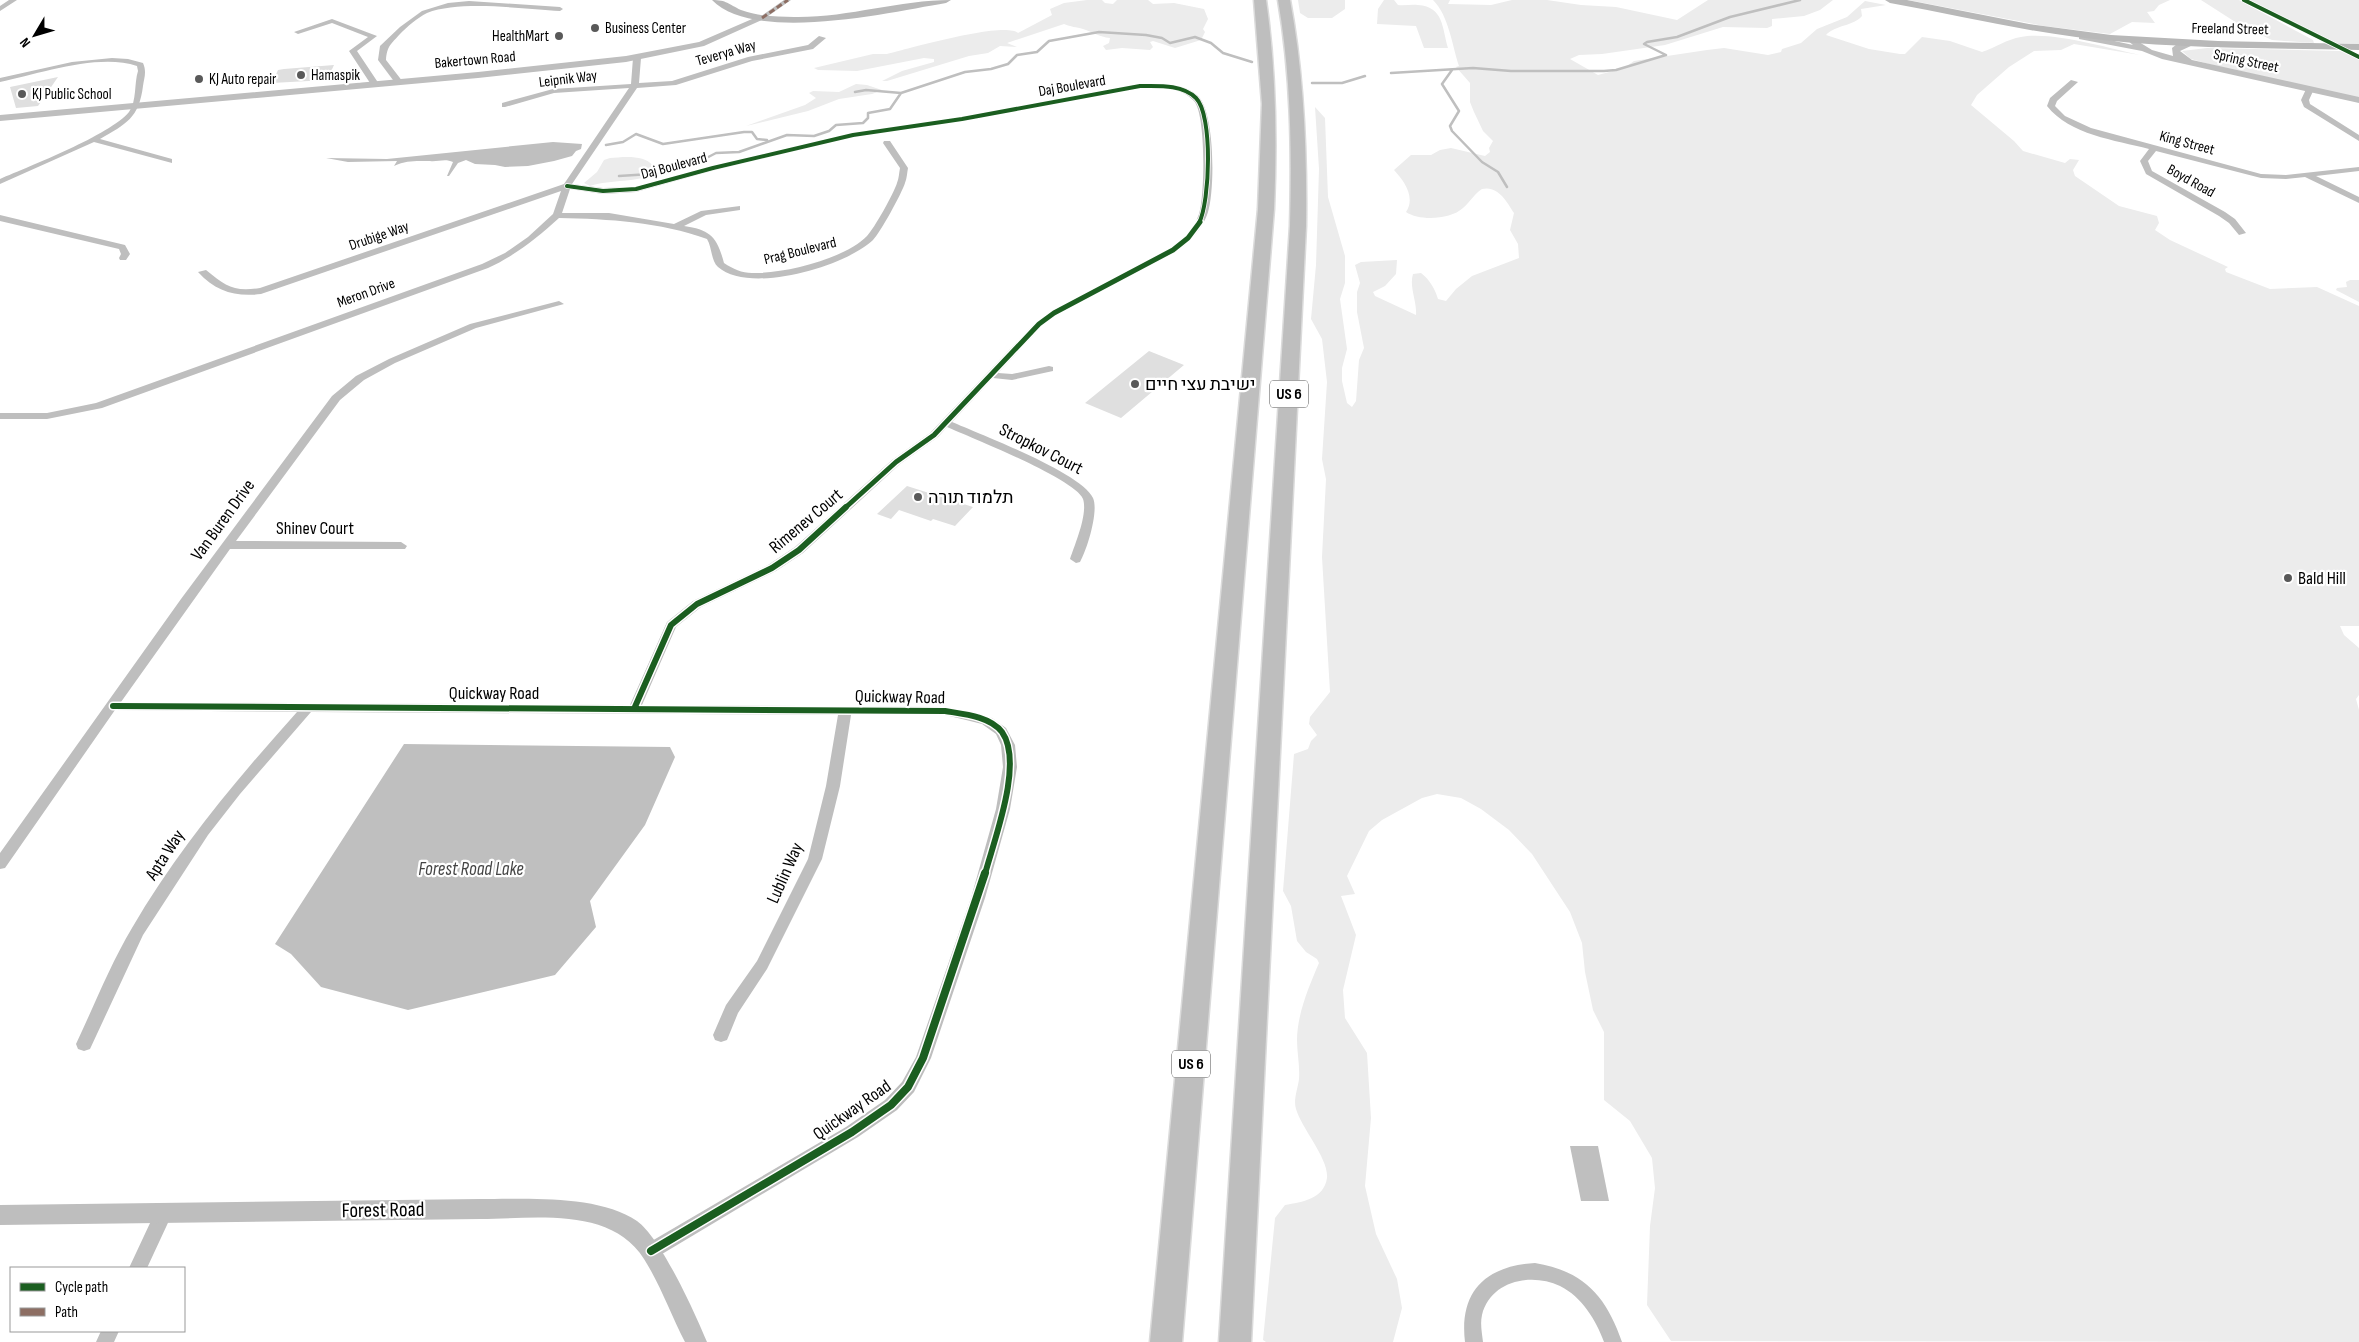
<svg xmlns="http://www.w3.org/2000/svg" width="2359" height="1342" font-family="'Sofia Sans Condensed',Heebo,sans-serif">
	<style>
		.green { fill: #ececec }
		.water { fill: #bfbfbf }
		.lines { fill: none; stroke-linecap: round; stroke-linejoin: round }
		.stream { stroke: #bfbfbf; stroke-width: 2.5 }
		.building { fill: #dfdfdf }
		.motorway-casing { stroke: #dbdbdb; stroke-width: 3 }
		.minor { fill: #bebebe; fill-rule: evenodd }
		.tertiary { fill: #bebebe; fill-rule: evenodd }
		.secondary { fill: #b8b8b8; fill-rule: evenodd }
		.motorway { fill: #bebebe; fill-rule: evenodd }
		.quiet { stroke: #8d6e63; stroke-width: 3; stroke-dasharray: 6 3; stroke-linecap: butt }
		.cycleway-far3-casing { stroke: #fff; stroke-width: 5.5 }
		.cycleway-far2-casing { stroke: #fff; stroke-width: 8 }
		.cycleway-far1-casing { stroke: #fff; stroke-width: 9 }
		.cycleway-casing { stroke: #fff; stroke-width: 11 }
		.cycleway-far3 { stroke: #1b5e20; stroke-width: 4 }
		.cycleway-far2 { stroke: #1b5e20; stroke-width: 5 }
		.cycleway-far1 { stroke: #1b5e20; stroke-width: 6 }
		.cycleway { stroke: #1b5e20; stroke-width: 8 }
		.poi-dot { fill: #595959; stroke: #fff; stroke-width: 2 }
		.labels { text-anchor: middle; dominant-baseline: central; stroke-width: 4.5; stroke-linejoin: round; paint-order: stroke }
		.far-poi-label { font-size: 15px; fill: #000; stroke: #fff; text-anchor: start }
		.far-street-label { font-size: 15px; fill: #000; stroke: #fff }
		.shield { fill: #fff; stroke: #4c4c4c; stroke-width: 1 }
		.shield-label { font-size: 16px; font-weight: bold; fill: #000 }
		.poi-label { font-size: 18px; fill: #000; stroke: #fff; text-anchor: start }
		.street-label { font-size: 18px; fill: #000; stroke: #fff }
		.water-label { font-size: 19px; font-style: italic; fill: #444; stroke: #fff }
		.near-street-label { font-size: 21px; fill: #000; stroke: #fff }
	</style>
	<rect width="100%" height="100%" fill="#fff"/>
	<path class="green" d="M1087,0H1102L1105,3L1113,4L1117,0H1148L1153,4L1174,3L1204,9L1208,19L1203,29L1205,32L1201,40L1175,48L1153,41L1150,42L1153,47L1150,50L1122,48L1106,50L1103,46L1109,43L1110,38C1099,37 1093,32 1083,29C1076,27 1071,27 1064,24L1007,43L1017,47L1000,46L988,53L969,56L887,81H882L902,71L934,62V59L924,58L857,71L818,70L814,68L873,54H887C908,49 1004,21 1018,33L1052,15L1050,9L1064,3Z
		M1298,0H1345V9L1332,18H1308L1300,13Z
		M1384,0H1394L1398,5C1405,6 1411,4 1418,5C1444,7 1442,28 1448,48H1424L1416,26L1377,24L1378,9Z
		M1433,0H1450L1448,4L1491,5L1512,0H1547L1581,5L1616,7L1677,20L1708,0H1833L1820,10L1804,16L1772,19V26L1767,28L1723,27L1665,45L1602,54L1579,55L1570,59L1598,75L1624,68L1634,61L1707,50L1724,48L1768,55L1781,52L1782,49L1801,43L1817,29L1847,17L1865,1L1886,5L1861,9L1862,16C1854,26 1835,25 1826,35L1869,49L1900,54H1905L1922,37L1950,41L1982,52C1995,48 2007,39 2021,37C2052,31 2108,48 2140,55L2074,44L2061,50L2034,51L2009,67L1977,95L1971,105L2014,141L2023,151L2065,163L2070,159L2079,160L2073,170L2075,176L2119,206L2157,216L2159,223L2155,230L2170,240L2228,267L2225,269L2226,272L2270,289L2317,287L2359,306V626H2340L2344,635L2359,648V695L2356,699L2359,710V1342L1671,1341L1647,1305L1650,1226L1655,1188L1652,1158L1630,1121L1604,1100V1032L1593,1010L1585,972L1582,943L1570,912L1532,854L1509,830L1481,809L1461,798L1437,794L1422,798L1382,820L1369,831L1347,876L1355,894L1341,896L1356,935L1343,990L1345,1018L1367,1053L1371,1118L1365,1186L1376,1234L1397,1279L1402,1308L1393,1342H1266L1263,1340L1275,1218L1285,1205C1302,1202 1324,1199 1327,1178C1329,1159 1302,1129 1296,1109C1293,1100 1298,1088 1299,1079C1300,1066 1297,1053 1297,1040C1297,1015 1309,986 1319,963L1317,959L1306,952L1297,941L1291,906L1283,891L1294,754L1308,749L1311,741L1317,735L1309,724L1310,717L1330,692L1322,557L1326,479L1322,459L1327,382L1322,339L1311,319L1316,265L1319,169L1315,107L1325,118L1328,197L1345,256V283L1340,299L1347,349L1342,368V381L1347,403L1352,407L1356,401L1359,360L1364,348L1357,312V292L1360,283L1355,265L1361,262L1397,260L1396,274L1385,286L1373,292L1375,296L1416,315C1417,301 1409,287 1413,274L1421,273C1430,280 1435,289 1438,299L1446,301L1456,289L1472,276L1519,258L1518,244L1510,230L1514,213C1507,202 1498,185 1482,189C1474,194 1470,202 1463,208C1450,220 1419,221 1406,212C1416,197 1404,181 1394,170L1411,155H1431L1440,150L1451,148L1485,156L1490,152L1489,148L1493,141L1483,131L1474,112L1470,102V83L1456,67L1459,66C1452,45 1449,16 1433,0Z
		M1908,0H2170L2159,5L2154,11L2147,12L2155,23L2132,22L2110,34L2044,26Z
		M2201,0H2239L2313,40L2314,43L2272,40L2240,25Z
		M2248,0H2359V44L2335,43Z
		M2207,48L2340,51L2359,59V98L2209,64L2191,59L2182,51Z
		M856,84L867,85L882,90L872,94L839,99L808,111L746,126L805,105L816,98L809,93L813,91L839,92Z
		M610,158C622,157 645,154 653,166L649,171L657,173C637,183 612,179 590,186L584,183L597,172L604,160Z
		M2350,280H2359V302L2336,290L2337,288L2347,287L2346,282Z"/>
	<path class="water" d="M553,142L582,144L581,149L576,151L572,156L554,161L528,166L505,167L495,165L475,164L466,160L458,163L449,176H447L453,162C445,158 438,162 430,161C416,161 407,160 394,166L397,161L348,162L326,158L387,159Z
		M404,744L670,747L675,757L645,825L590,901L596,927L555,975L408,1010L321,987L291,954L275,944Z
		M1570,1146H1598L1609,1201H1581Z"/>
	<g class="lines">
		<path class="stream" d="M1452,70L1442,84L1459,111L1450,126L1452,131L1482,162L1498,172L1507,187
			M1391,73L1473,68L1511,71H1604L1616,70L1666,55L1644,44L1647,42L1677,37L1730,17L1800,0
			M1312,83H1342L1365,76
			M855,92L866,90L901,93
			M606,145L623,142L636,134L663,144L744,132H752L757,139L767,140
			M619,176L666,173L695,164L716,153L739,152L787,135L814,136L829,131L836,125L863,123L868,118V113L890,109L901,93L965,72L991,69L1008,64L1017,55L1037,52L1049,41L1099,32L1146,35L1162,38L1170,43L1195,37L1211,43L1223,53L1252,62"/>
	</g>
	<path class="building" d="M334,65L327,80L272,83L278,70L284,69Z
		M58,77L38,106L16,108L10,87Z
		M1149,351L1184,365L1121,418L1085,403Z
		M907,486L973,507L955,526L933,519L931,521L899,510L891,519L877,514Z"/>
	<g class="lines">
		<defs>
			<path id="motorway" d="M1254,0H1266C1276,70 1277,139 1274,209L1182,1342H1150L1258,209L1262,104Z
				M1278,0H1290C1304,75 1307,150 1306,226L1251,1342H1219L1290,226C1292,150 1291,75 1278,0Z"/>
		</defs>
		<use href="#motorway" class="motorway-casing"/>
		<path class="minor" d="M9,0H17L0,11V6Z
			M784,0H791L764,19H760V17Z
			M469,1L560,7L563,9L560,11C523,9 461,0 427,13C417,18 407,27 400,34C391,44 387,46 386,60L403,82L396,84L378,60L380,46L400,27L422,11L448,3Z
			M332,19L377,36L357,51L379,84L378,86H372L349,51L368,37L332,23L298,34L294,32Z
			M819,36L826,38L813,49L752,61L676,85L637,88L572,184L603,188L636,187L713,166L853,133L962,117L1140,84C1159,84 1184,82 1198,96C1215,113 1215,189 1208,212C1205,222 1198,233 1190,240C1177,254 1158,261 1142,270C1114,285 1085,300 1057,315L1042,326L998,373L1012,374L1049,366L1053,367V371L1012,380L993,378L952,422C982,435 1082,473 1093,498C1099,511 1087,550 1080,562L1076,563L1070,559C1075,544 1088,514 1083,499C1075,479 972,438 947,427L938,437L900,464L803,553L776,571L701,607L676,627L642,705L945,707L992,718L1006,728L1015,745L1017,767L1010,809L985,898L931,1058L914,1092L897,1110L858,1137L657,1257L651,1259L645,1257L642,1251L645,1245L846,1127L885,1100L902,1082L916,1057L971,898L996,809L1003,767L1001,745L996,734L982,724L966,720L945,715H851L840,786L822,859L767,969L738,1013L727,1040L721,1042L715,1040L713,1035L726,1005L757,961L808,859L826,786L838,715L311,712L240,794L208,835L143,935L90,1049L84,1051L78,1049L76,1044C94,1006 110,965 132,928C178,849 236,780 297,712L115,710L5,868L0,869V853L181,599L332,396L356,376L389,359L470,324L559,301L564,304L476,328L395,363L364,380L340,400L236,541L401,542L407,546L405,549H230L121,702L630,705L667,622L693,601L768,565L795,547L892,460L930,433L1036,322L1051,311L1170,248C1183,239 1194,229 1199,214C1205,196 1206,114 1194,101C1181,86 1158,88 1140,88L962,121L853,137L715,170L636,192L603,194L570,189L562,213H609L674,224L701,211L740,206V210L706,215L684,226C711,230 717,237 724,263C733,269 742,273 752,273C783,274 845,259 867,236C874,229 894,193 897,183C899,178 899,173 900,168L883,143L884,141H890L908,168C907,173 907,178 905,183C902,193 880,233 873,240C846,266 750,295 718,267C711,261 712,247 707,239C660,222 609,219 559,218C537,238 516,255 488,268L102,408L47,419H0V413H47L96,403L482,264L505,253L528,237L553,214L561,191L261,294C236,297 216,292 198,272L206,270C226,286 233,292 260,288L564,184L629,88L554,93L505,107H502V103L553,89L631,84L633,58L637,56L641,58L639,83L672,81L748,57L808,45Z
			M112,58L128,59L143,63C147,72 144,78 143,86C139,118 126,124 100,139L172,159V163L94,142L0,184V179C30,166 110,135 129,112C137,101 134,83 138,71L137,66C98,53 39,74 0,82V78L72,62Z
			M2071,80L2078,82L2057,101L2055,106L2065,116L2091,128L2261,174L2286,175L2359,167V171L2316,176L2359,197V203L2305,177L2286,179L2261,178L2156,151L2148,161L2152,171L2225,212L2235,219L2246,233L2239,235L2229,223L2219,216L2146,174L2140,161L2149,149C2115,140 2070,135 2047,106L2050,98Z
			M2307,87L2314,89L2309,100L2310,104L2359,135V141L2304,107L2301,100Z
			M0,215L125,245L130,254L126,260H120L119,258L121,254L119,249L0,221Z
			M164,1204L170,1206L173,1212L147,1268H129L158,1206Z
			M1535,1263C1584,1271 1606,1296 1622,1342H1604C1596,1320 1582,1297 1560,1286C1531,1272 1490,1281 1482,1315C1480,1324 1482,1333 1483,1342H1465C1459,1292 1485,1266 1535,1263Z
			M101,1331H119L114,1342H96Z"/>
		<path class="tertiary" d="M759,16L766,18L704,46L626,62L478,78L0,121V115L478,72L626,56L699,42Z
			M2082,34L2133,45L2127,40L2131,37L2152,50L2173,56L2172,48L2177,44L2190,40L2194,43L2193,45L2180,51L2192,60L2359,97V103L2162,59L2142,51L2079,39V35Z
			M480,1199C525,1199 598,1194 637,1221C661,1238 695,1313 707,1342H685C671,1315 660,1284 644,1259C611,1206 533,1219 480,1219L0,1225V1205Z"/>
		<path class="secondary" d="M712,0C727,0 728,4 741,10C757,16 777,17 794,17C847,18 898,0 951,0L946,3C891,12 755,44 712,0Z
			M1885,0H1907L2029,24L2111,35L2218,41L2359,44V50C2265,48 2170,49 2076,37C2013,29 1952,14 1890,3Z"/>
		<use href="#motorway" class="motorway"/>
		<path class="quiet" d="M762,18L788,0"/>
		<defs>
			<path id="cycleway-far3" d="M2244,0L2359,57
				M567,186L603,191L636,189L713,168L853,135L962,119L1140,86C1158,86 1182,84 1196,98C1213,115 1210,202 1199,223"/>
			<path id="cycleway-far2" d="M845,508L896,462L934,435L1039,324L1054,313L1173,250L1188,238L1200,222"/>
			<path id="cycleway-far1" d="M113,706L945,711C963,714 990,716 1002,732C1024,763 994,840 985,874
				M634,709L671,625L697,604L772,568L799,550L846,507"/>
			<path id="cycleway" d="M651,1251L852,1132L891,1105L908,1087L923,1058L985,873"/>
		</defs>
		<use href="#cycleway-far3" class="cycleway-far3-casing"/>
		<use href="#cycleway-far2" class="cycleway-far2-casing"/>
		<use href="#cycleway-far1" class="cycleway-far1-casing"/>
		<use href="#cycleway" class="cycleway-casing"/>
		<use href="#cycleway-far3" class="cycleway-far3"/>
		<use href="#cycleway-far2" class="cycleway-far2"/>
		<use href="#cycleway-far1" class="cycleway-far1"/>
		<use href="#cycleway" class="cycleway"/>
	</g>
	<g class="poi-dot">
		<circle cx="595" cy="28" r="5"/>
		<circle cx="559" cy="36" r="5"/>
		<circle cx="301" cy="75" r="5"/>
		<circle cx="199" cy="79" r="5"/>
		<circle cx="22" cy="94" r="5"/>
		<circle cx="1135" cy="384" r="5"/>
		<circle cx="918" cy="497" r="5"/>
		<circle cx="2288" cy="578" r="5"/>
	</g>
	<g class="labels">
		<g class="far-poi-label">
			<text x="605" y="28">Business Center</text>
			<text x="549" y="36" text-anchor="end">HealthMart</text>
			<text x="311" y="75">Hamaspik</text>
			<text x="209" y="79">KJ Auto repair</text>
			<text x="32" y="94">KJ Public School</text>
		</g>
		<g class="far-street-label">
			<text transform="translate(2230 29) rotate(1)">Freeland Street</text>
			<text transform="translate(726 53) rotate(-16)">Teverya Way</text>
			<text transform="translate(475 60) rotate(-5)">Bakertown Road</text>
			<text transform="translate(2246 61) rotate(12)">Spring Street</text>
			<text transform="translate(568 79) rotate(-7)">Leipnik Way</text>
			<text transform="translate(1072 86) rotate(-10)">Daj Boulevard</text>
			<text transform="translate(2187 143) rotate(15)">King Street</text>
			<text transform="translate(674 166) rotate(-15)">Daj Boulevard</text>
			<text transform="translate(2191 181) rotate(29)">Boyd Road</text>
			<text transform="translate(379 236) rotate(-19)">Drubige Way</text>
			<text transform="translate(800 251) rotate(-14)">Prag Boulevard</text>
			<text transform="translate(366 293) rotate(-20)">Meron Drive</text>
		</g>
		<g class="shield">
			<rect x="1270" y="380.5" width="38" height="27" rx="4"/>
			<rect x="1172" y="1050.5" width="38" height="27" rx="4"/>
		</g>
		<g class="shield-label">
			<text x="1289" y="394">US 6</text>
			<text x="1191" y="1064">US 6</text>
		</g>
		<g class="poi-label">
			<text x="1145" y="384">ישיבת עצי חיים</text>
			<text x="928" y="497">תלמוד תורה</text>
			<text x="2298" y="578">Bald Hill</text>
		</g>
		<g class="street-label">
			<text transform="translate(1041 449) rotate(27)">Stropkov Court</text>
			<text transform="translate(223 520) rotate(-54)">Van Buren Drive</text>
			<text transform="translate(806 521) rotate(-40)">Rimenev Court</text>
			<text x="315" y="528">Shinev Court</text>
			<text x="494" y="693">Quickway Road</text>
			<text transform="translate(900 697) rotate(1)">Quickway Road</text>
			<text transform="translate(165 855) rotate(-57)">Apta Way</text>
			<text transform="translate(785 873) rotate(-66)">Lublin Way</text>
			<text transform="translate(852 1110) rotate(-35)">Quickway Road</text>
		</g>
		<g class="water-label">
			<text x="471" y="869">Forest Road Lake</text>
		</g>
		<g class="near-street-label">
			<text transform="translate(383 1210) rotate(-1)">Forest Road</text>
		</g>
	</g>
	<rect x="10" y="1267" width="175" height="65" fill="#ffffff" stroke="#999999"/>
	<rect x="20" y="1283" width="25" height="8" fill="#1b5e20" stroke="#999999"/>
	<text x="55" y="1292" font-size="15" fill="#000000">Cycle path</text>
	<rect x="20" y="1308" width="25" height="8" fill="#8d6e63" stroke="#999999"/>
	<text x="55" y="1317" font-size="15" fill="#000000">Path</text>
	<g transform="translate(35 35) rotate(232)" stroke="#ffffff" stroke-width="4" paint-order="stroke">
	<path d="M0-4L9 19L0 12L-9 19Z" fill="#000000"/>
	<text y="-8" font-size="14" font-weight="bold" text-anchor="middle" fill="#000000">N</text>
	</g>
</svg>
